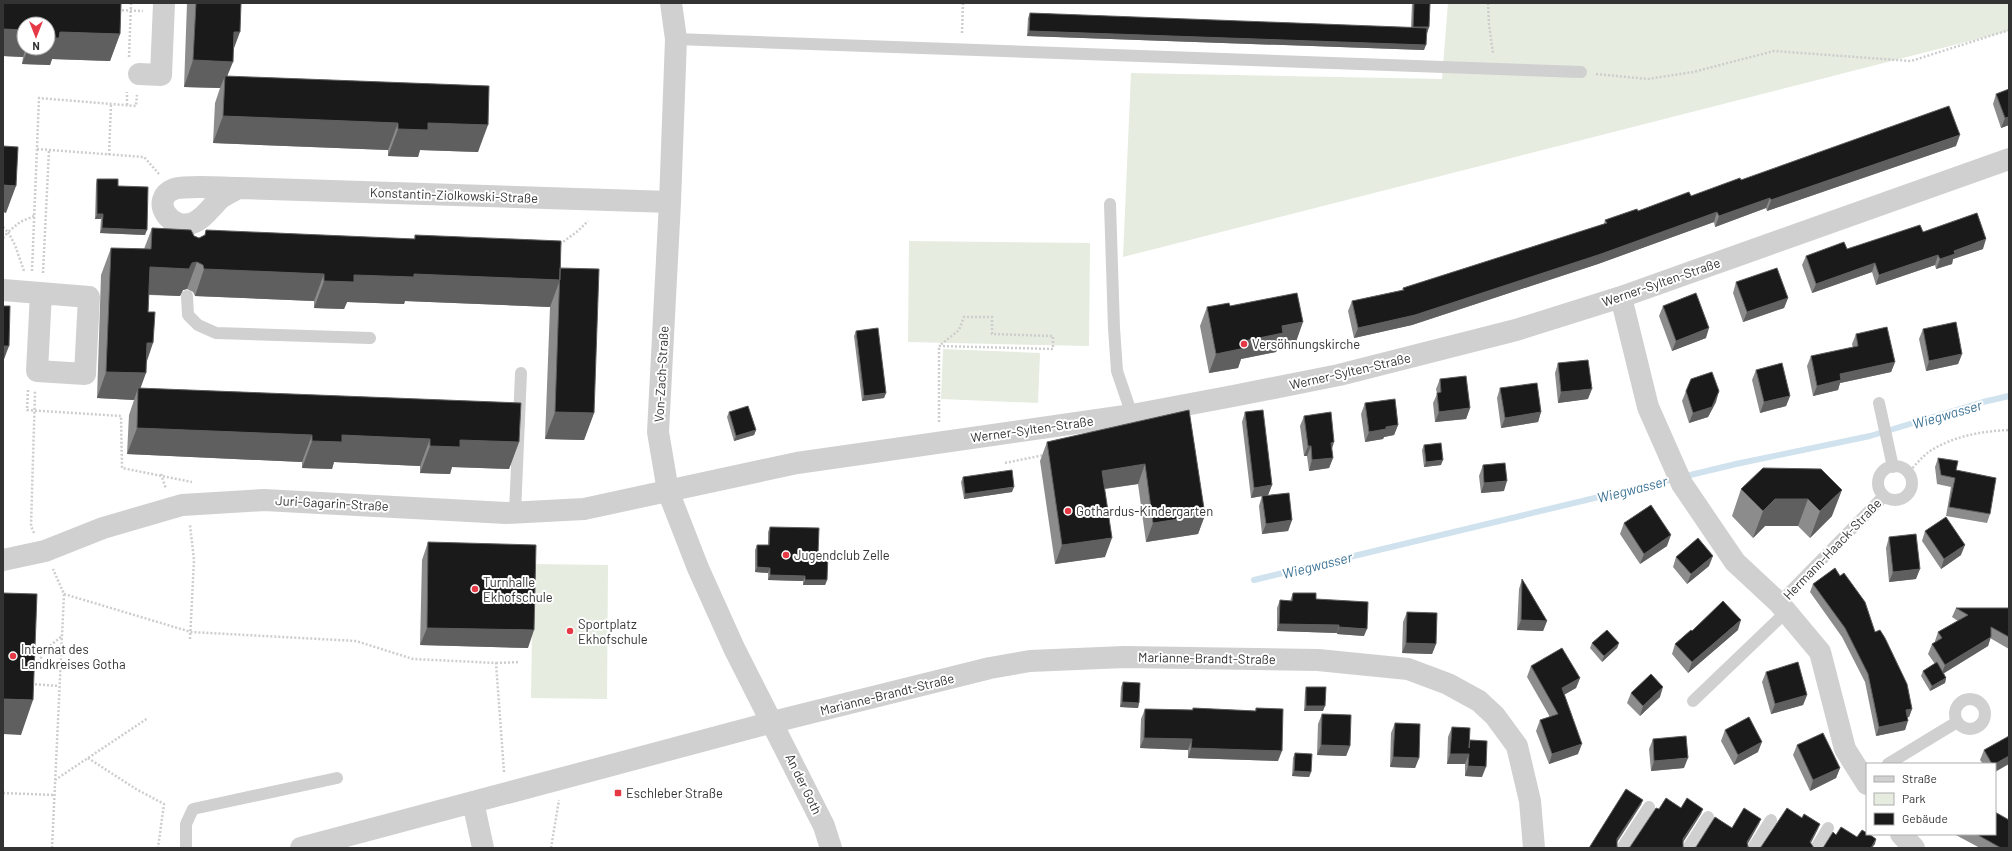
<svg xmlns="http://www.w3.org/2000/svg" width="2012" height="851" font-family="Barlow,sans-serif">
	<style>
		.green { fill: #e6ecdf }
		.lines { fill: none; stroke-linecap: round; stroke-linejoin: round }
		.stream { stroke: #cfe2ee; stroke-width: 6 }
		.path { stroke: #cdcdcd; stroke-width: 2.5; stroke-dasharray: 2 2; stroke-linecap: butt }
		.lane { stroke: #d0d0d0; stroke-width: 12 }
		.street { stroke: #d0d0d0; stroke-width: 22 }
		.wall { fill: #8c8c8c; fill-rule: evenodd }
		.shaded-wall { fill: #5f5f5f }
		.building { fill: #1a1a1a; stroke: #5f5f5f }
		.poi-dot { fill: #e63946; stroke: #fff; stroke-width: 1.5 }
		.labels { text-anchor: middle; dominant-baseline: central; stroke-width: 4; stroke-linejoin: round; paint-order: stroke }
		.street-label { font-size: 13px; fill: #333; stroke: #fff }
		.poi-label { font-size: 13px; fill: #333; stroke: #fff; text-anchor: start }
		.water-label { font-size: 14px; font-style: italic; fill: #3f7597; stroke: #fff }
	</style>
	<rect width="100%" height="100%" fill="#fff"/>
	<path class="green" d="M1448,3H2009V31L1123,257L1131,73L1442,79Z
		M909,241L1090,243L1089,346L908,342Z
		M943,349L1040,353L1038,403L941,399Z
		M533,564L608,565L607,699L531,698Z"/>
	<g class="lines">
		<path class="stream" d="M1254,580L1736,464L1870,436L1983,402L2009,396"/>
		<path class="path" d="M1488,3L1489,25L1493,53
			M118,10L143,11
			M962,33L963,3
			M129,57L131,3
			M1596,74L1648,79L1693,72L1774,51L1911,61L2009,30
			M127,105V92
			M37,149L144,157L159,174
			M109,155L111,104
			M3,227L8,232L20,222L34,216
			M3,238L8,232L15,245L24,271
			M560,244L578,231L588,221
			M32,271L39,98L136,106L137,95
			M43,273L49,150
			M28,390L27,410L121,416L122,468L192,482
			M939,422V346L1053,349V336L992,334V317H964L959,330L939,346
			M1005,463L1044,455
			M1910,471C1916,464 1923,456 1930,451C1954,436 1982,431 2009,430
			M161,474L166,489
			M34,533L31,526L35,391
			M64,594L191,632L356,641L413,659L496,663L504,772
			M190,639L194,560L190,525
			M496,663L520,662
			M33,668L51,645L62,636
			M31,684L59,686
			M88,758L136,789L164,804L158,848
			M55,780L148,718
			M3,793L54,795
			M52,848L64,594L53,569
			M551,848L559,800"/>
		<path class="lane" d="M676,39L1581,72
			M1110,204L1114,328L1117,371L1132,415
			M187,296L188,315L198,325L216,333L370,338
			M1879,403L1893,467
			M1878 483a17 17 0 1 1 34 0a17 17 0 1 1-34 0Z
			M515,513L521,373
			M1779,603L1884,496
			M1955 714a15 15 0 1 1 30 0a15 15 0 1 1-30 0Z
			M1693,701L1786,612
			M1888,764L1957,722
			M186,848V824L193,809L337,778
			M1622,848L1649,807
			M1688,848L1708,817
			M1753,848L1771,820
			M1816,848L1828,828"/>
		<path class="street" d="M671,3L676,39L670,202L658,432L668,491L698,568L734,648L824,826L831,848
			M139,74L161,75L164,3
			M238,188C233,191 227,194 222,197C213,204 206,217 195,222C171,234 148,199 174,189C188,185 223,188 238,188L670,202
			M3,290L89,297L85,374L37,371L41,293
			M1621,297L1648,407L1682,484L1735,562L1779,603L1820,652L1845,749L1867,784
			M3,560L45,551L103,528L182,505L264,500L506,513L584,509L797,463L1132,415L1233,396L1339,375L1516,330L1621,297L2009,159
			M473,802L483,848
			M1901,834L1914,848
			M301,848L773,722L990,668L1030,661L1124,657L1318,660L1408,669L1448,684L1479,701L1495,716L1517,746L1530,801L1534,848"/>
	</g>
	<path class="wall" d="M3,3H121L120,34L110,61L52,59L50,65L22,64L23,57L3,56ZM24,24H48V48H24Z
		M187,3H241L233,52L227,77L489,86L478,152L420,150L418,157L388,156V150L213,143L215,103L220,88L184,87Z
		M1412,3H1430L1429,27L1427,33H1426L1424,50L1027,36L1028,18L1030,13L1411,28Z
		M1996,94L2009,125L2001,128L1993,104Z
		M1956,146L1767,211L1766,208L1715,227L1714,222L1598,264L1412,325L1354,338L1348,311L1352,301L1402,290L1403,288L1604,224L1605,220L1691,196L1741,180Z
		M97,179L118,186L145,235L100,233L101,219H95L96,184Z
		M152,228L194,236L199,238L414,239L415,235L560,268L594,413L584,440L545,439L550,307L405,301L404,304L347,302L344,309L314,308V301L195,296L193,292L187,289L183,290L180,296L149,295L146,363L140,388L519,442L509,469L452,467L450,474L420,473V466L334,462L332,469L302,468V462L127,454L129,415L134,400L97,398L101,275L111,248L144,249Z
		M1923,232L1983,249L1953,259L1952,264L1936,269L1935,265L1876,285L1872,272L1812,293L1802,265L1806,256L1847,249Z
		M1736,282L1788,298L1784,308L1743,322L1733,293Z
		M1230,306L1296,342L1279,345L1276,352L1241,359L1238,368L1209,373L1200,326L1207,307Z
		M1663,306L1706,338L1672,351L1659,316Z
		M1923,329L1962,354L1958,364L1926,371L1919,339Z
		M856,331L886,393L884,398L862,401L854,336Z
		M1856,334L1895,362L1891,372L1840,383L1838,390L1813,396L1807,366L1811,356L1853,348L1852,344Z
		M1558,363L1588,399L1558,403L1555,373Z
		M1756,370L1790,396L1786,406L1760,413L1752,380Z
		M1440,379L1470,408L1466,419L1435,422L1433,403L1437,394L1436,389Z
		M1500,388L1541,412L1538,422L1501,428L1497,398Z
		M1686,391L1716,402L1708,417L1689,423L1682,401Z
		M1365,403L1398,425L1394,435L1384,437L1383,439L1365,442L1361,414Z
		M1189,410L1205,515L1198,534L1146,542L1138,484L1105,489V557L1055,564L1040,461L1047,442Z
		M729,412L756,430L754,435L734,441L727,417Z
		M1245,412L1272,485L1268,495L1292,520L1288,531L1262,534L1259,506L1262,496L1251,498L1242,422Z
		M1304,416L1332,450L1333,458L1329,468L1309,471L1307,456H1304L1300,426Z
		M1424,445L1441,465L1424,467L1422,450Z
		M1938,458L1956,470L1990,514L1987,523L1946,516L1951,487L1937,484L1935,467Z
		M1483,465L1504,491L1481,493L1479,476Z
		M1821,469L1832,516L1810,538L1798,526H1765L1753,538L1732,516L1741,489Z
		M963,477L1012,492L964,499L961,482Z
		M1624,523L1667,546L1640,564L1620,534Z
		M770,527L818,554L827,580L825,585H803V581L768,580V573L755,572V550L757,545H768V532Z
		M1925,531L1961,555L1941,569L1922,541Z
		M1889,537L1916,579L1889,582L1886,548Z
		M428,542L528,648L420,645L422,560Z
		M1676,557L1709,566L1687,584L1673,567Z
		M1522,579L1547,621L1543,631L1517,630L1519,589Z
		M1813,584L1875,632L1912,709L1909,717H1908L1905,730L1876,736L1865,682L1842,637L1810,592Z
		M1293,593L1316,599L1364,636L1337,634V633L1277,631V608L1280,600L1290,601Z
		M1956,608H2009V649L1990,638L1988,646L1944,673L1946,678L1945,683L1930,691L1921,676L1923,671L1935,664L1928,654L1932,644L1935,642V641L1938,632L1958,621L1952,617Z
		M1407,612L1436,644L1432,654L1402,653L1403,622Z
		M1738,630L1688,673L1672,654L1675,644Z
		M1592,643H1619L1617,648L1602,662L1590,648Z
		M1531,666L1580,678L1576,688L1564,695L1578,754L1549,764L1536,731L1540,720L1550,717L1527,677Z
		M1766,672L1807,695L1803,705L1771,714L1762,682Z
		M1123,682L1139,703L1138,708L1120,707L1121,687Z
		M1306,687L1323,711H1304L1305,692Z
		M1631,693L1660,697L1640,716L1627,703Z
		M1193,708L1255,711L1256,708L1278,761L1188,758V750L1140,748L1141,719L1145,709L1192,710Z
		M1322,714L1350,746L1346,756L1317,755L1318,724Z
		M1395,723L1419,758L1415,768L1390,767L1391,733Z
		M1452,727L1470,740L1482,777L1465,776V764H1447L1448,737Z
		M1725,730L1758,752L1734,765L1721,741Z
		M1653,739L1684,768L1651,771L1649,749Z
		M1797,745L1840,768L1836,778L1810,791L1793,755Z
		M1984,750L1995,764H1983L1980,760Z
		M1295,753L1311,772L1309,777L1292,776L1293,758Z
		M1954,834H1995L2009,848H1980Z"/>
	<path class="shaded-wall" d="M1413,27H1429L1427,33L1411,32Z
		M3,29L24,30V48H26L23,57L3,56Z
		M1029,31L1426,45L1424,50L1027,36Z
		M60,32L120,34L110,61L52,59L50,65L22,64L28,48H48V38Z
		M234,32H240L230,59Z
		M193,60L233,62L224,84L225,76L220,88L184,87Z
		M223,116L398,123L388,150L213,143Z
		M2009,117V125L2001,128L2005,118Z
		M428,123L488,125L478,152L420,150L418,157L388,156L398,129Z
		M1960,135L1956,146L1767,211L1771,200Z
		M3,185L16,186L6,213L3,212Z
		M1770,198L1766,208L1715,227L1719,216Z
		M1717,212L1714,222L1598,264L1412,325L1354,338L1358,328Z
		M97,214H103L101,219H95Z
		M102,228L147,230L145,235L100,233Z
		M1986,239L1983,249L1953,259L1952,264L1936,269L1940,259L1954,251Z
		M1938,255L1935,265L1876,285L1879,275Z
		M197,262L187,289L183,290L180,296L140,294L150,267Z
		M1875,263L1872,272L1812,293L1816,284Z
		M204,269L324,274L314,301L195,296Z
		M414,274L560,280L550,307L405,301L404,304L347,302L344,309L314,308L324,281L354,275Z
		M1788,298L1784,308L1743,322L1747,312Z
		M1303,322L1296,342L1279,345L1276,352L1241,359L1238,368L1209,373L1216,354L1244,341L1282,326Z
		M1709,328L1706,338L1672,351L1676,341Z
		M147,343H153L144,370Z
		M3,346H9L3,362Z
		M1962,354L1958,364L1926,371L1929,361Z
		M1895,362L1891,372L1840,383L1838,390L1813,396L1817,386L1840,374Z
		M106,372L146,373L138,395V388L134,400L97,398Z
		M1592,389L1588,399L1558,403L1561,392Z
		M1719,391L1716,402L1708,417L1689,423L1693,413Z
		M886,393L884,398L862,401L864,396Z
		M1790,396L1786,406L1760,413L1764,402Z
		M1470,408L1466,419L1435,422L1439,412Z
		M555,412L594,413L584,440L545,439Z
		M1541,412L1538,422L1501,428L1505,418Z
		M1398,425L1394,435L1384,437L1383,439L1365,442L1369,432L1386,427Z
		M137,428L312,435L302,462L127,454Z
		M756,430L754,435L734,441L736,436Z
		M342,435L430,439L420,466L334,462L332,469L302,468L312,441Z
		M460,440L519,442L509,469L452,467L450,474L420,473L430,446Z
		M1334,442L1331,452V443Z
		M1308,446H1311L1307,456H1304Z
		M1333,458L1329,468L1309,471L1312,460Z
		M1443,460L1441,465L1424,467L1426,462Z
		M1145,464L1138,484L1095,490L1102,471Z
		M1507,481L1504,491L1481,493L1484,483Z
		M1272,485L1268,495L1251,498L1254,488Z
		M1014,487L1012,492L964,499L965,494Z
		M1842,490L1832,516L1810,538L1820,511Z
		M1775,499H1808L1798,526H1765L1753,538L1763,511Z
		M1205,515L1198,534L1146,542L1153,523Z
		M1292,520L1288,531L1262,534L1266,524Z
		M1671,535L1667,546L1640,564L1644,554Z
		M1112,538L1105,557L1055,564L1062,545Z
		M1965,545L1961,555L1941,569L1944,559Z
		M1713,556L1709,566L1687,584L1691,574Z
		M757,567L770,568L768,573L755,572Z
		M1920,569L1916,579L1889,582L1893,572Z
		M770,575L805,576L803,581L768,580Z
		M805,580H827L825,585H803Z
		M1521,620L1547,621L1543,631L1517,630Z
		M1741,620L1738,630L1688,673L1692,662Z
		M1279,624L1339,625L1337,633L1277,631Z
		M1339,627L1367,629L1364,636L1337,634Z
		M427,628L534,630L528,648L420,645Z
		M1991,637L1988,646L1941,675L1945,665Z
		M1406,643L1436,644L1432,654L1402,653Z
		M1619,643L1617,648L1602,662L1604,656Z
		M1580,678L1576,688L1558,698L1562,688Z
		M1946,678L1945,683L1930,691L1932,686Z
		M1663,687L1660,697L1640,716L1643,706Z
		M1807,695L1803,705L1771,714L1775,704Z
		M3,699L33,700L21,735L3,734Z
		M1122,702L1139,703L1138,708L1120,707Z
		M1306,706H1325L1323,711H1304Z
		M1912,709L1909,717L1903,718L1906,710Z
		M1908,721L1905,730L1876,736L1879,727Z
		M1144,738L1192,739L1188,750L1140,748Z
		M1762,742L1758,752L1734,765L1738,755Z
		M1582,744L1578,754L1549,764L1552,754Z
		M1321,745L1350,746L1346,756L1317,755Z
		M1191,748L1282,751L1278,761L1188,758Z
		M1450,754H1469L1465,764H1447Z
		M2009,756V764L1995,772V764Z
		M1393,757L1419,758L1415,768L1390,767Z
		M1688,758L1684,768L1651,771L1654,761Z
		M1468,766L1486,767L1482,777L1465,776Z
		M1840,768L1836,778L1810,791L1813,780Z
		M1294,771L1311,772L1309,777L1292,776Z
		M1643,800L1641,805L1616,844L1617,839Z
		M1703,809L1701,814L1682,844L1683,839Z
		M1761,819L1759,824L1746,847L1747,842Z
		M1820,824L1818,829L1809,847L1810,842Z
		M1876,839L1875,844L1872,848H1871Z"/>
	<path class="building" d="M3,3H121L120,34L60,32L59,38H48V24H24V30L3,29Z
		M196,3H241L240,32H234L233,62L193,60Z
		M1414,3H1430L1429,27H1413Z
		M1030,13L1427,28L1426,45L1029,31Z
		M225,76L489,86L488,125L428,123V130L398,129V123L223,116Z
		M2009,89V117L2005,118L1996,94Z
		M1949,106L1960,135L1771,200L1770,198L1719,216L1717,212L1601,254L1415,315L1358,328L1352,301L1404,290L1403,288L1607,223L1605,220L1637,209L1638,211L1689,192L1691,196L1740,178L1741,180Z
		M3,146L18,147L16,186L3,185Z
		M97,179H118V186L148,187L147,230L102,228L103,214H97Z
		M1977,213L1986,239L1954,251L1955,254L1940,259L1938,255L1879,275L1875,263L1816,284L1806,256L1844,242L1847,249L1920,225L1923,232Z
		M152,228L191,230L194,236L199,238L205,235L206,230L415,239V235L561,241L560,280L414,274V277L354,275V282L324,281V274L204,269L203,265L197,262L192,263L189,269L150,267L148,312H155L153,343H147L146,373L106,372L111,248L151,249Z
		M560,268L599,269L594,413L555,412Z
		M1777,268L1788,298L1747,312L1736,282Z
		M1297,293L1303,322L1282,326L1283,333L1244,341L1245,348L1216,354L1207,307L1229,303L1230,306Z
		M1696,293L1709,328L1676,341L1663,306Z
		M3,306H10L9,346H3Z
		M1956,322L1962,354L1929,361L1923,329Z
		M1887,327L1895,362L1840,374L1841,380L1817,386L1811,356L1858,346L1856,334Z
		M878,328L886,393L864,396L856,331Z
		M1588,360L1592,389L1561,392L1558,363Z
		M1782,363L1790,396L1764,402L1756,370Z
		M1712,372L1719,391L1712,407L1693,413L1686,391L1691,379Z
		M1466,376L1470,408L1439,412L1437,393L1441,392L1440,379Z
		M1537,383L1541,412L1505,418L1500,388Z
		M138,388L521,403L519,442L460,440V447L430,446V439L342,435V442L312,441V435L137,428Z
		M1395,399L1398,425L1386,427V429L1369,432L1365,403Z
		M748,406L756,430L736,436L729,412Z
		M1189,410L1205,515L1153,523L1145,464L1102,471L1112,538L1062,545L1047,442Z
		M1263,410L1272,485L1254,488L1245,412Z
		M1331,412L1334,442L1331,443L1333,458L1312,460L1311,446H1308L1304,416Z
		M1441,443L1443,460L1426,462L1424,445Z
		M1938,458L1958,461L1956,470L1996,478L1990,514L1949,507L1955,478L1941,475Z
		M1505,463L1507,481L1484,483L1483,465Z
		M1763,468L1821,469L1842,490L1820,511L1808,499H1775L1763,511L1741,489Z
		M1012,470L1014,487L965,494L963,477Z
		M1289,493L1292,520L1266,524L1262,496Z
		M1651,505L1671,535L1644,554L1624,523Z
		M1946,517L1965,545L1944,559L1925,531Z
		M770,527L819,528L818,554H828L827,580H805V576L770,575V568L757,567V545H769Z
		M1916,534L1920,569L1893,572L1889,537Z
		M1698,538L1713,556L1691,574L1676,557Z
		M428,542L536,545L534,630L427,628Z
		M1835,568L1840,576L1844,573L1865,602L1875,632L1880,630L1885,638L1907,684L1912,709L1906,710L1908,721L1879,727L1868,674L1845,628L1813,584Z
		M1522,579L1547,621L1521,620Z
		M3,593L37,594L33,700L3,699Z
		M1293,593H1316V599L1368,602L1367,629L1339,627V625L1279,624L1280,600L1292,601Z
		M1723,601L1741,620L1692,662L1675,644L1691,630L1692,631Z
		M1956,608H2009V637L1991,627V637L1945,665L1932,644L1942,638L1938,632L1968,615Z
		M1407,612L1437,613L1436,644L1406,643Z
		M1607,630L1619,643L1604,656L1592,643Z
		M1562,648L1580,678L1562,688L1582,744L1552,754L1540,720L1558,714L1531,666Z
		M1798,662L1807,695L1775,704L1766,672Z
		M1937,662L1946,678L1932,686L1923,671Z
		M1651,674L1663,687L1643,706L1631,693Z
		M1123,682L1140,683L1139,703L1122,702Z
		M1306,687H1326L1325,706H1306Z
		M1193,708L1256,711V708L1283,709L1282,751L1191,748L1192,739L1144,738L1145,709L1193,710Z
		M1322,714L1351,715L1350,746L1321,745Z
		M1749,717L1762,742L1738,755L1725,730Z
		M1395,723L1420,724L1419,758L1393,757Z
		M1452,727L1470,728L1469,748L1470,740L1487,741L1486,767L1468,766L1469,754H1450Z
		M1823,733L1840,768L1813,780L1797,745Z
		M1686,736L1688,758L1654,761L1653,739Z
		M2009,736V756L1995,764H1992L1984,750Z
		M1295,753L1312,754L1311,772L1294,771Z
		M1626,789L1643,800L1617,839V847L1620,848H1589Z
		M1666,798L1681,808L1687,798L1703,809L1683,839V847L1686,848H1628L1630,847L1656,808L1659,809Z
		M1744,808L1761,819L1747,842L1748,847L1751,848H1694L1696,847L1715,817L1732,828Z
		M1787,808L1802,818L1804,814L1820,824L1810,842L1814,848H1759L1761,847Z
		M1995,812L2009,820V848H2001L1976,834H1995Z
		M1841,827L1857,837L1862,830L1867,833V834H1869L1876,839L1871,848H1823L1833,832L1836,835Z"/>
	<g class="poi-dot">
		<circle cx="1244" cy="344" r="4"/>
		<circle cx="1068" cy="511" r="4"/>
		<circle cx="786" cy="555" r="4"/>
		<circle cx="475" cy="589" r="4"/>
		<circle cx="570" cy="631" r="4"/>
		<circle cx="13" cy="656" r="4"/>
		<rect x="614" y="789" width="8" height="8" rx="2"/>
	</g>
	<g class="labels">
		<g class="street-label">
			<text transform="translate(454 195) rotate(2)">Konstantin-Ziolkowski-Straße</text>
			<text transform="translate(1661 282) rotate(-19)">Werner-Sylten-Straße</text>
			<text transform="translate(1350 371) rotate(-13)">Werner-Sylten-Straße</text>
			<text transform="translate(661 374) rotate(-87)">Von-Zach-Straße</text>
			<text transform="translate(1032 429) rotate(-8)">Werner-Sylten-Straße</text>
			<text transform="translate(332 503) rotate(3)">Juri-Gagarin-Straße</text>
			<text transform="translate(1832 549) rotate(-46)">Hermann-Haack-Straße</text>
			<text transform="translate(1207 658) rotate(1)">Marianne-Brandt-Straße</text>
			<text transform="translate(887 694) rotate(-14)">Marianne-Brandt-Straße</text>
			<text transform="translate(804 784) rotate(64)">An der Goth</text>
		</g>
		<g class="poi-label">
			<text x="1252" y="344">Versöhnungskirche</text>
			<text x="1076" y="511">Gothardus-Kindergarten</text>
			<text x="794" y="555">Jugendclub Zelle</text>
			<text x="483" y="582">Turnhalle<tspan x="483" dy="15">Ekhofschule</tspan></text>
			<text x="578" y="624">Sportplatz<tspan x="578" dy="15">Ekhofschule</tspan></text>
			<text x="21" y="649">Internat des<tspan x="21" dy="15">Landkreises Gotha</tspan></text>
			<text x="626" y="793">Eschleber Straße</text>
		</g>
		<g class="water-label">
			<text transform="translate(1947 414) rotate(-16)">Wiegwasser</text>
			<text transform="translate(1632 489) rotate(-14)">Wiegwasser</text>
			<text transform="translate(1317 565) rotate(-14)">Wiegwasser</text>
		</g>
	</g>
	<rect width="2012" height="851" fill="none" stroke="#333333" stroke-width="8"/>
	<rect x="1866" y="763" width="130" height="72" fill="#ffffff" stroke="#adadad"/>
	<rect x="1874" y="776" width="20" height="6" fill="#d0d0d0" stroke="#adadad"/>
	<text x="1902" y="783" font-size="12" fill="#333333">Straße</text>
	<rect x="1874" y="793" width="20" height="12" fill="#e6ecdf" stroke="#adadad"/>
	<text x="1902" y="803" font-size="12" fill="#333333">Park</text>
	<rect x="1874" y="813" width="20" height="12" fill="#1a1a1a" stroke="#adadad"/>
	<text x="1902" y="823" font-size="12" fill="#333333">Gebäude</text>
	<g transform="translate(36 36) rotate(180)"><circle r="19" fill="#ffffff" stroke="#adadad"/>
	<path d="M0-3L7 15L0 10L-7 15Z" fill="#e63946"/>
	<text y="-6" font-size="11" font-weight="bold" text-anchor="middle" fill="#333333">N</text>
	</g>
</svg>
